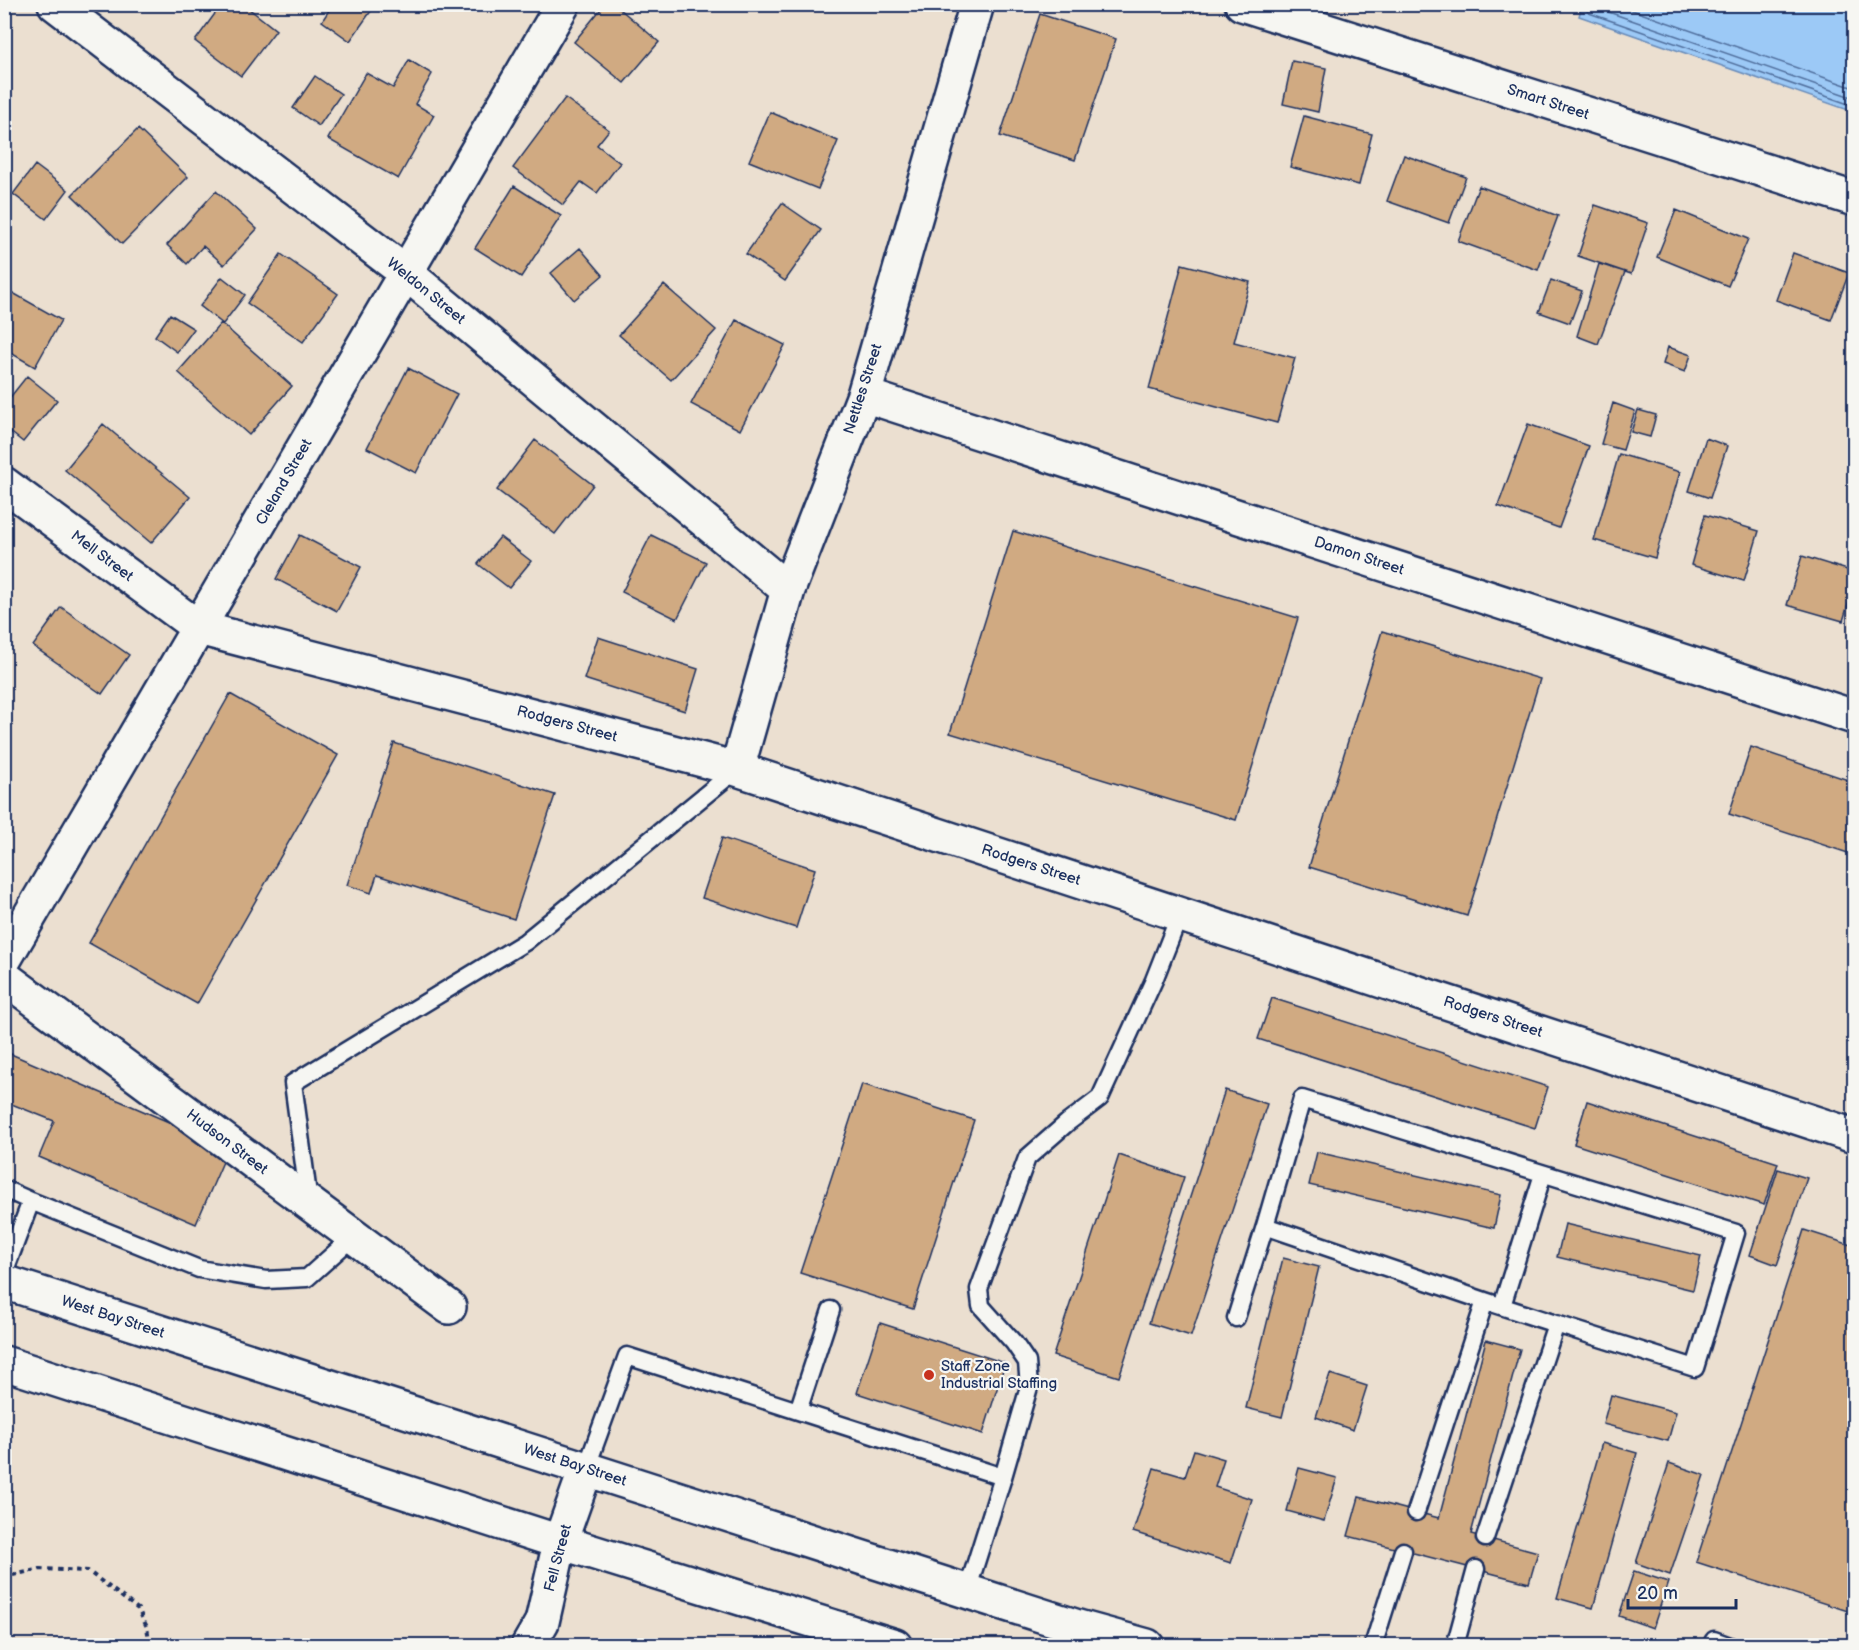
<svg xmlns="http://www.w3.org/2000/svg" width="1859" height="1650" font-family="'Balsamiq Sans',sans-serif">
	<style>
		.water { fill: #9cc9f6; stroke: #688bb9; stroke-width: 1.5 }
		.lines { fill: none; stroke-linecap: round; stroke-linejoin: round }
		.shore { stroke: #4f6d9b; stroke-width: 1.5 }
		.building { fill: #d0aa82; stroke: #1b2f5e; stroke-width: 1.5 }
		.lane-casing { stroke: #1b2f5e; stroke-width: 21 }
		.street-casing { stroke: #1b2f5e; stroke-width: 38 }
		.primary-casing { stroke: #1b2f5e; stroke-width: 38 }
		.path { stroke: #1b2f5e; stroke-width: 4; stroke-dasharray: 4.5 4.5; stroke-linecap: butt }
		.lane { stroke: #f6f6f2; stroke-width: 16 }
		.street { stroke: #f6f6f2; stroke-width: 33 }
		.primary { stroke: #f6f6f2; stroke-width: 33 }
		.poi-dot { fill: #c8321e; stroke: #f6f6f2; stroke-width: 2 }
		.labels { text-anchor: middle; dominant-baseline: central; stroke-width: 4.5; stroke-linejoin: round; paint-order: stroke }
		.street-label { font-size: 15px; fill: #1b2f5e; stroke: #f6f6f2 }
		.poi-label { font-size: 15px; fill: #1b2f5e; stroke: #f6f6f2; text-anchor: start }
	</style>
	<rect width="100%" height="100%" fill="#ebdfd0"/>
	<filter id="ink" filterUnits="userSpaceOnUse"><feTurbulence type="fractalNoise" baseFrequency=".0167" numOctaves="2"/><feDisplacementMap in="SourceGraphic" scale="12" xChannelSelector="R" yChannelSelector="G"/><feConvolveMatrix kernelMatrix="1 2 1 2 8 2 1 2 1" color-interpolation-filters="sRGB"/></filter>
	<g filter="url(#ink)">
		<path class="water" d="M1582,5H1854V112L1579,16Z"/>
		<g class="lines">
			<path class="shore" d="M1588,4L1587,11L1589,13L1854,106
				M1595,4L1597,8L1854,98
				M1615,4L1854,88"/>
		</g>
		<path class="building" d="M222,4H243L276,30L241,76L195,41Z
			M333,4H376L350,41L322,21Z
			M605,4H614L659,42L624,83L574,42Z
			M1040,14L1116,39L1075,160L1000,136Z
			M409,60L432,74L415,104L434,115L398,179L328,139L366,73L393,88Z
			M1292,61L1326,68L1318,112L1283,104Z
			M315,76L341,94L319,126L293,108Z
			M565,98L609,130L597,145L620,163L597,193L581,182L563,205L513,168Z
			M770,112L838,141L818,189L749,161Z
			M1304,116L1372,134L1359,185L1290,167Z
			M138,129L188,177L122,244L72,195Z
			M1404,155L1466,177L1449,223L1387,201Z
			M35,165L68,190L46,219L13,194Z
			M514,186L561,216L521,277L475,248Z
			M1479,186L1558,216L1538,270L1458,241Z
			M216,191L257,229L224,265L203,246L187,264L167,245Z
			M782,203L821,230L785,281L746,254Z
			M1595,205L1648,223L1631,274L1578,256Z
			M1676,210L1748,239L1728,286L1657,257Z
			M580,248L603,275L574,300L551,273Z
			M1793,253L1849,273L1831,320L1776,300Z
			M281,254L338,294L303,342L247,303Z
			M1182,264L1250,282L1234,342L1295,358L1277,423L1149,389Z
			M1599,264L1625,272L1598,344L1577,336Z
			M222,277L245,295L223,324L200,306Z
			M1551,280L1582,291L1570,323L1539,312Z
			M664,285L716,330L671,380L619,335Z
			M4,288L61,320L35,367L4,349Z
			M170,314L194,329L177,352L155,336Z
			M736,320L785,345L740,430L691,404Z
			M221,323L292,386L249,435L178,372Z
			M1668,347L1691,355L1685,372L1663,364Z
			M408,368L457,394L416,473L367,448Z
			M27,376L57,400L23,442L4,427V405Z
			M1613,403L1635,411L1623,450L1601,444Z
			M1638,410L1656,415L1650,437L1631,432Z
			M103,424L190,497L151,543L65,470Z
			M1528,424L1589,446L1559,528L1498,506Z
			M1706,438L1727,446L1710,498L1689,491Z
			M535,440L593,485L555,534L497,490Z
			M1619,454L1680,472L1655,558L1594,540Z
			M1705,515L1759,531L1744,581L1691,565Z
			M1013,531L1298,618L1236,820L950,733Z
			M300,535L361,567L337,611L276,579Z
			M651,535L706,562L677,619L622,592Z
			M500,537L531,561L509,588L478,564Z
			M1802,556L1854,572V585L1843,621L1787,605Z
			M61,607L129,655L102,694L33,646Z
			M1382,631L1540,679L1467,916L1309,867Z
			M598,637L698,669L685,711L584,679Z
			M230,694L338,755L197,1004L89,943Z
			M394,743L555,795L514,919L377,875L371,893L347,885Z
			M1751,747L1854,782V855L1729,814Z
			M722,838L815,869L796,928L702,898Z
			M1272,998L1548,1087L1535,1128L1258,1039Z
			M4,1051L229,1148L196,1224L39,1157L54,1121L4,1101Z
			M862,1084L974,1120L913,1309L800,1273Z
			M1225,1090L1267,1104L1191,1336L1149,1323Z
			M1587,1101L1778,1163L1764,1205L1574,1144Z
			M1317,1152L1501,1195L1494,1228L1309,1185Z
			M1119,1155L1184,1177L1119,1377L1053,1356Z
			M1778,1169L1807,1178L1777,1265L1750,1255Z
			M1565,1224L1701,1256L1693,1290L1557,1257Z
			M1804,1230L1854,1246V1613L1696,1562Z
			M1283,1258L1319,1267L1282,1417L1246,1408Z
			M880,1323L1005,1363L983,1434L857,1393Z
			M1486,1340L1520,1349L1471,1534L1538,1552L1529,1583L1348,1536L1359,1497L1439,1518Z
			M1330,1374L1367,1386L1353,1430L1316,1417Z
			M1611,1395L1676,1412L1668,1441L1603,1424Z
			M1602,1443L1637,1453L1593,1608L1557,1598Z
			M1194,1450L1224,1459L1215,1487L1252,1499L1231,1563L1133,1532L1154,1468L1185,1477Z
			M1669,1463L1704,1475L1670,1575L1636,1563Z
			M1299,1468L1337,1478L1324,1521L1287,1511Z
			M1634,1571L1668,1582L1653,1628L1619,1616Z"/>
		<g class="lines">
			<defs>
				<path id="lane" d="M4,1189L31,1201
					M309,1202L293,1083L525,942L737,769
					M4,1273L31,1201L199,1269L266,1280L307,1278L354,1236
					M1485,1301L1265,1226L1302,1099L1736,1233L1695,1368L1556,1324
					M1502,1306L1543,1174
					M1236,1318L1265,1226
					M798,1411L831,1310
					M586,1469L627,1356L1003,1477L967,1591
					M1003,1477L1029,1387L1027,1362L1014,1343L981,1306L979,1289L1027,1158L1067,1123L1100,1098L1154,980L1180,914
					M1416,1512L1485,1301L1556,1324L1485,1538
					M1373,1646L1403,1551
					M1455,1646L1476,1569
					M1711,1646L1714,1640L1730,1646"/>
				<path id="street" d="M55,4L406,273L788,590
					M1242,4L1854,199
					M864,395L1854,717
					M4,484L199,628L737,769L1854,1136
					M737,769L788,590L864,395L977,4
					M4,960L563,4
					M4,977L449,1307
					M528,1646L542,1622L560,1542L586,1469"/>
				<path id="primary" d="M4,1282L1078,1627L1147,1646
					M4,1363L560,1542L895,1646"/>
			</defs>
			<use href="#lane" class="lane-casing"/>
			<use href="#street" class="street-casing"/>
			<use href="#primary" class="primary-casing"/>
			<path class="path" d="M4,1577L40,1569L88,1571L138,1609L147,1627L150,1646"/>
			<use href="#lane" class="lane"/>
			<use href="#street" class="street"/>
			<use href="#primary" class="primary"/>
		</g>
	</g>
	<circle class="poi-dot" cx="929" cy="1375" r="6"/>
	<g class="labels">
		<g class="street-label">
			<text transform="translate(1548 102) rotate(18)">Smart Street</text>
			<text transform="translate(426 291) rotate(39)">Weldon Street</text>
			<text transform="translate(863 389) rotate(-72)">Nettles Street</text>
			<text transform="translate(284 482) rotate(-60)">Cleland Street</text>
			<text transform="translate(102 556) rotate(37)">Mell Street</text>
			<text transform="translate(1359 556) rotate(18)">Damon Street</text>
			<text transform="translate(567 724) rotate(15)">Rodgers Street</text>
			<text transform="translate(1031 865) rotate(18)">Rodgers Street</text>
			<text transform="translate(1493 1017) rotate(18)">Rodgers Street</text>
			<text transform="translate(227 1142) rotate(37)">Hudson Street</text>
			<text transform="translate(113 1317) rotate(18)">West Bay Street</text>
			<text transform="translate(575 1465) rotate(18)">West Bay Street</text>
			<text transform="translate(558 1558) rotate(-75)">Fell Street</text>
		</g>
		<g class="poi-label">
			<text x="941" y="1366">Staff Zone<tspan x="941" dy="17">Industrial Staffing</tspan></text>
		</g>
	</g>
	<rect width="1859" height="1650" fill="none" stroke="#f6f6f2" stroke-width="24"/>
	<rect x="12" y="12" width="1835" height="1626" fill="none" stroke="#1b2f5e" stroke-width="2" filter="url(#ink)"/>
	<path d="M1628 1599v9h108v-9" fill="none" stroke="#1b2f5e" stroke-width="3"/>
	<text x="1637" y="1599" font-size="18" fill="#1b2f5e" stroke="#f6f6f2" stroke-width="4.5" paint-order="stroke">20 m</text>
</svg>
